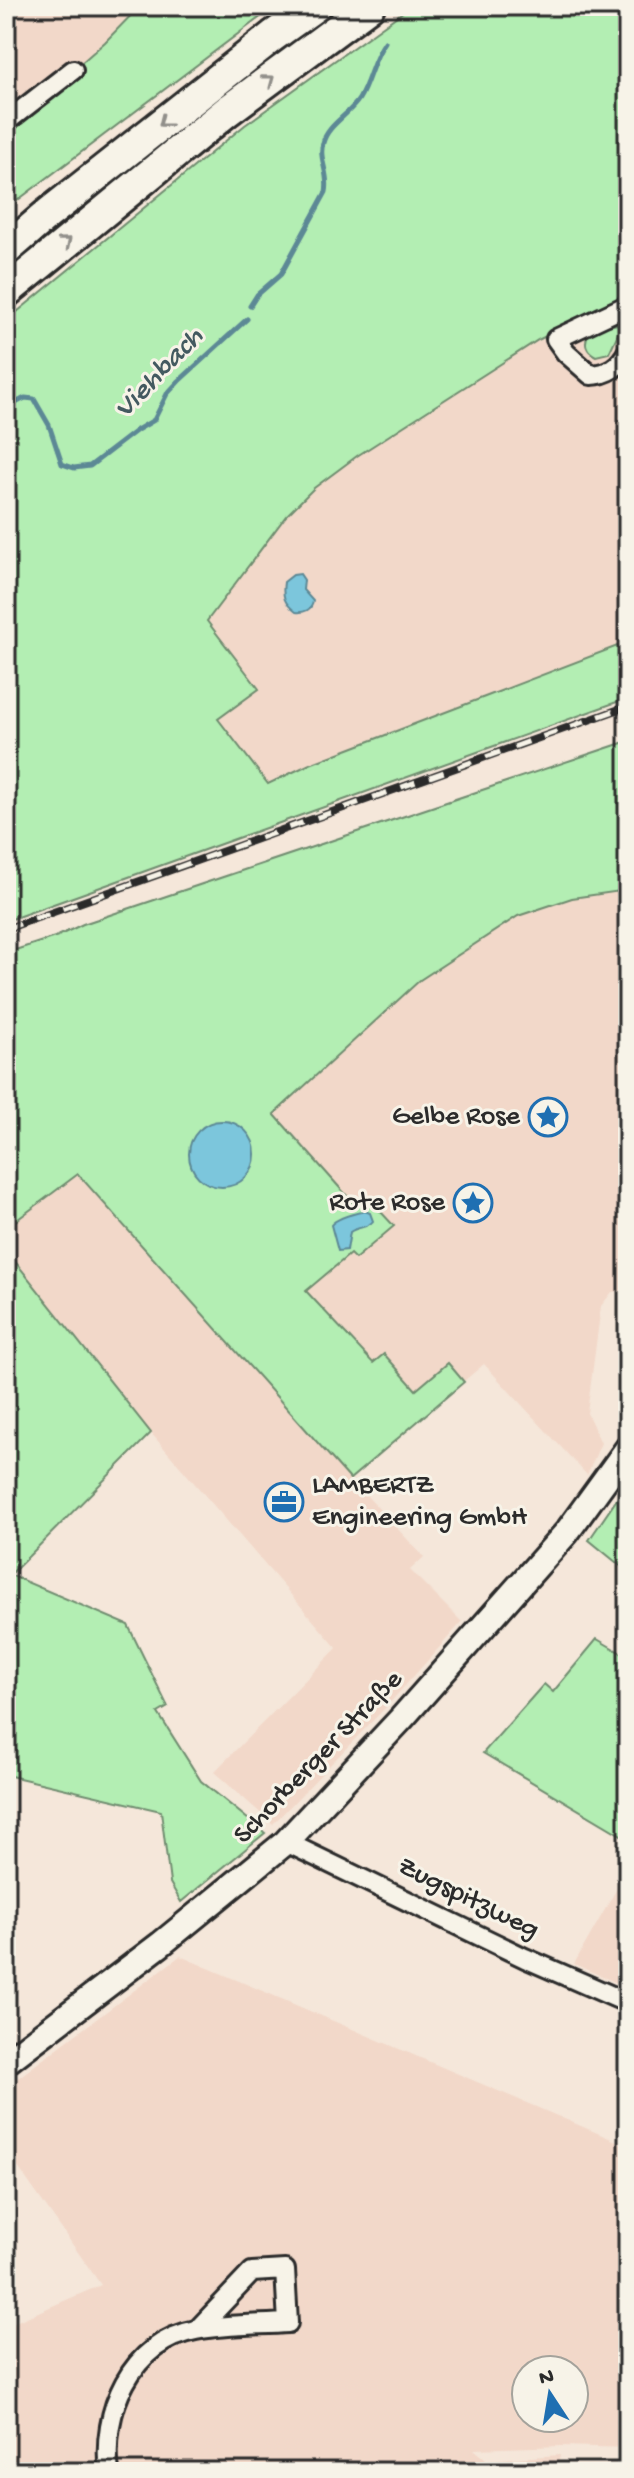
<svg xmlns="http://www.w3.org/2000/svg" width="634" height="2478" font-family="'Gochi Hand',sans-serif">
	<style>
		.built { fill: #f2d8c9; fill-rule: evenodd }
		.green { fill: #b3eeb3; stroke: #6f8c6f; stroke-width: 2 }
		.water { fill: #7cc6dc; stroke: #5c8895; stroke-width: 2 }
		.lines { fill: none; stroke-linecap: round; stroke-linejoin: round }
		.stream { stroke: #5c8895; stroke-width: 5 }
		.minor-casing { stroke: #2b2b2b; stroke-width: 24 }
		.tertiary-casing { stroke: #2b2b2b; stroke-width: 30 }
		.trunk-casing { stroke: #2b2b2b; stroke-width: 36 }
		.minor { stroke: #f7f3e8; stroke-width: 18 }
		.tertiary { stroke: #f7f3e8; stroke-width: 24 }
		.trunk { stroke: #f7f3e8; stroke-width: 30 }
		.rail-casing { stroke: #2b2b2b; stroke-width: 8 }
		.rail { stroke: #f7f3e8; stroke-width: 5; stroke-dasharray: 15; stroke-linecap: butt }
		.oneway { stroke: #918f8a }
		.labels { text-anchor: middle; dominant-baseline: central; stroke-width: 6; stroke-linejoin: round; paint-order: stroke }
		.poi-label { font-size: 28px; fill: #2b2b2b; stroke: #f7f3e8; text-anchor: end }
		.street-label { font-size: 28px; fill: #2b2b2b; stroke: #f7f3e8 }
		.water-label { font-size: 30px; font-style: italic; fill: #435a60; stroke: #f7f3e8 }
	</style>
	<rect width="100%" height="100%" fill="#f5e7da"/>
	<filter id="ink" filterUnits="userSpaceOnUse"><feTurbulence type="fractalNoise" baseFrequency=".0125" numOctaves="2"/><feDisplacementMap in="SourceGraphic" scale="16" xChannelSelector="R" yChannelSelector="G"/><feConvolveMatrix kernelMatrix="1 2 1 2 8 2 1 2 1" color-interpolation-filters="sRGB"/></filter>
	<g filter="url(#ink)">
		<path class="built" d="M6,6H140L105,42L6,128Z
			M628,297V642L310,764L268,784L218,719L259,689L207,621L240,576L286,516L314,488L357,456L538,340Z
			M628,890V1131L622,1151L628,1157V1290L612,1292L601,1306L587,1413L601,1443L587,1475L484,1364L350,1478L424,1557L410,1570L462,1622L387,1706L273,1824L214,1772L337,1648L151,1433L6,1250V1228L78,1173L274,1114L420,980L518,916L572,898Z
			M628,1869V1988L574,1964Z
			M180,1956L628,2146V2448L561,2446L474,2449L487,2460L560,2455L557,2472H6V2326L101,2285L6,2150V2087ZM526,2370H574V2418H526Z"/>
		<path class="green" d="M140,6H275L6,209V129L105,42Z
			M411,6H628V297L538,340L357,456L314,488L286,516L207,621L259,689L218,719L268,784L310,764L628,642V698L6,921V321L245,125Z
			M623,323L609,353L596,356C586,351 583,343 589,333L597,328Z
			M628,741V890L572,898L518,916L420,980L274,1114L356,1206L367,1197L394,1226L355,1259L350,1254L306,1291L373,1363L384,1354L416,1390L448,1363L464,1382L350,1479L78,1174L6,1228V953L58,936L83,924Z
			M6,1250L151,1433L10,1575L128,1625L168,1707L158,1713L201,1781L265,1833L181,1902L170,1883L161,1811L6,1775Z
			M628,1483V1572L589,1540Z
			M597,1639L628,1657V1839L483,1753L544,1684L553,1692Z"/>
		<path class="water" d="M300,574L304,580L303,590L313,601C312,610 304,613 296,612C284,603 282,597 284,582L293,575Z
			M189 1154a33 33 0 1 1 66 0a33 33 0 1 1-66 0Z
			M365,1211L370,1213L373,1221C367,1229 358,1226 350,1232L347,1250L338,1251L331,1225C336,1218 356,1213 365,1211Z"/>
		<g class="lines">
			<path class="stream" d="M250,306L257,295L281,274L326,192C330,174 318,159 323,143C327,125 349,115 359,99C370,81 372,60 385,42
				M6,408L25,398L34,399L49,425L62,464L74,468L90,466L137,430L154,420L167,394L179,381L247,319"/>
			<defs>
				<path id="minor" d="M6,122L73,70
					M628,305L556,339L566,353L591,375C609,374 620,366 628,351
					M286,1842L525,1958L628,2003
					M109,2472C101,2412 130,2342 196,2330C226,2324 258,2325 288,2323L285,2270L252,2272L198,2329"/>
				<path id="tertiary" d="M6,2062L161,1944L286,1842L402,1718L567,1532L628,1448"/>
				<path id="trunk" d="M6,250L49,213L273,36L315,6
					M6,292L226,112L369,6"/>
			</defs>
			<use href="#minor" class="minor-casing"/>
			<use href="#tertiary" class="tertiary-casing"/>
			<use href="#trunk" class="trunk-casing"/>
			<use href="#minor" class="minor"/>
			<use href="#tertiary" class="tertiary"/>
			<use href="#trunk" class="trunk"/>
			<defs>
				<path id="rail" d="M6,929L628,706"/>
			</defs>
			<use href="#rail" class="rail-casing"/>
			<use href="#rail" class="rail"/>
		</g>
		<defs><path id="oneway-chevron" d="M-2-3.5L2.5 0L-2 3.5" fill="none" stroke-width="1.6" stroke-linecap="round" stroke-linejoin="round" transform="scale(2)"/></defs>
		<g class="oneway">
			<use href="#oneway-chevron" transform="translate(269 80) rotate(-37)"/>
			<use href="#oneway-chevron" transform="translate(164 122) rotate(142)"/>
			<use href="#oneway-chevron" transform="translate(66 242) rotate(-39)"/>
		</g>
	</g>
	<defs>
		<symbol id="sight-ring" viewBox="-11 -11 22 22"><circle r="9.5" fill="#f7f3e8" stroke="#1f6fb2" stroke-width="1.5"/><path d="M0-6L1.8-2.2L6-1.7L2.9 1.2L3.7 5.4L0 3.3L-3.7 5.4L-2.9 1.2L-6-1.7L-1.8-2.2Z" fill="#1f6fb2"/></symbol>
		<symbol id="office-ring" viewBox="-11 -11 22 22"><circle r="9.5" fill="#f7f3e8" stroke="#1f6fb2" stroke-width="1.5"/><path d="M-6-3h4V-5.5h4V-3h4V5H-6ZM-1-4.5V-3h2v-1.5ZM-6 0V1H6V0Z" fill="#1f6fb2"/></symbol>
	</defs>
	<g fill-rule="evenodd">
		<use href="#sight-ring" x="526" y="1095" width="44" height="44"/>
		<use href="#sight-ring" x="451" y="1181" width="44" height="44"/>
		<use href="#office-ring" x="262" y="1480" width="44" height="44"/>
	</g>
	<g class="labels">
		<g class="poi-label">
			<text x="520" y="1117">Gelbe Rose</text>
			<text x="445" y="1203">Rote Rose</text>
			<text x="312" y="1486" text-anchor="start">LAMBERTZ<tspan x="312" dy="32">Engineering GmbH</tspan></text>
		</g>
		<g class="street-label">
			<text transform="translate(319 1758) rotate(-46)">Schorberger Straße</text>
			<text transform="translate(468 1899) rotate(26)">Zugspitzweg</text>
		</g>
		<g class="water-label">
			<text transform="translate(160 374) rotate(-46)">Viehbach</text>
		</g>
	</g>
	<rect width="634" height="2478" fill="none" stroke="#f7f3e8" stroke-width="32"/>
	<rect x="16" y="16" width="602" height="2446" fill="none" stroke="#2b2b2b" stroke-width="3" filter="url(#ink)"/>
	<g transform="translate(550 2394) rotate(348)"><circle r="38" fill="#f7f3e8" stroke="#a5a39c" stroke-width="2"/>
	<path d="M0-6L14 30L0 20L-14 30Z" fill="#1f6fb2"/>
	<text y="-12" font-size="22" font-weight="bold" text-anchor="middle" fill="#2b2b2b">N</text>
	</g>
</svg>
